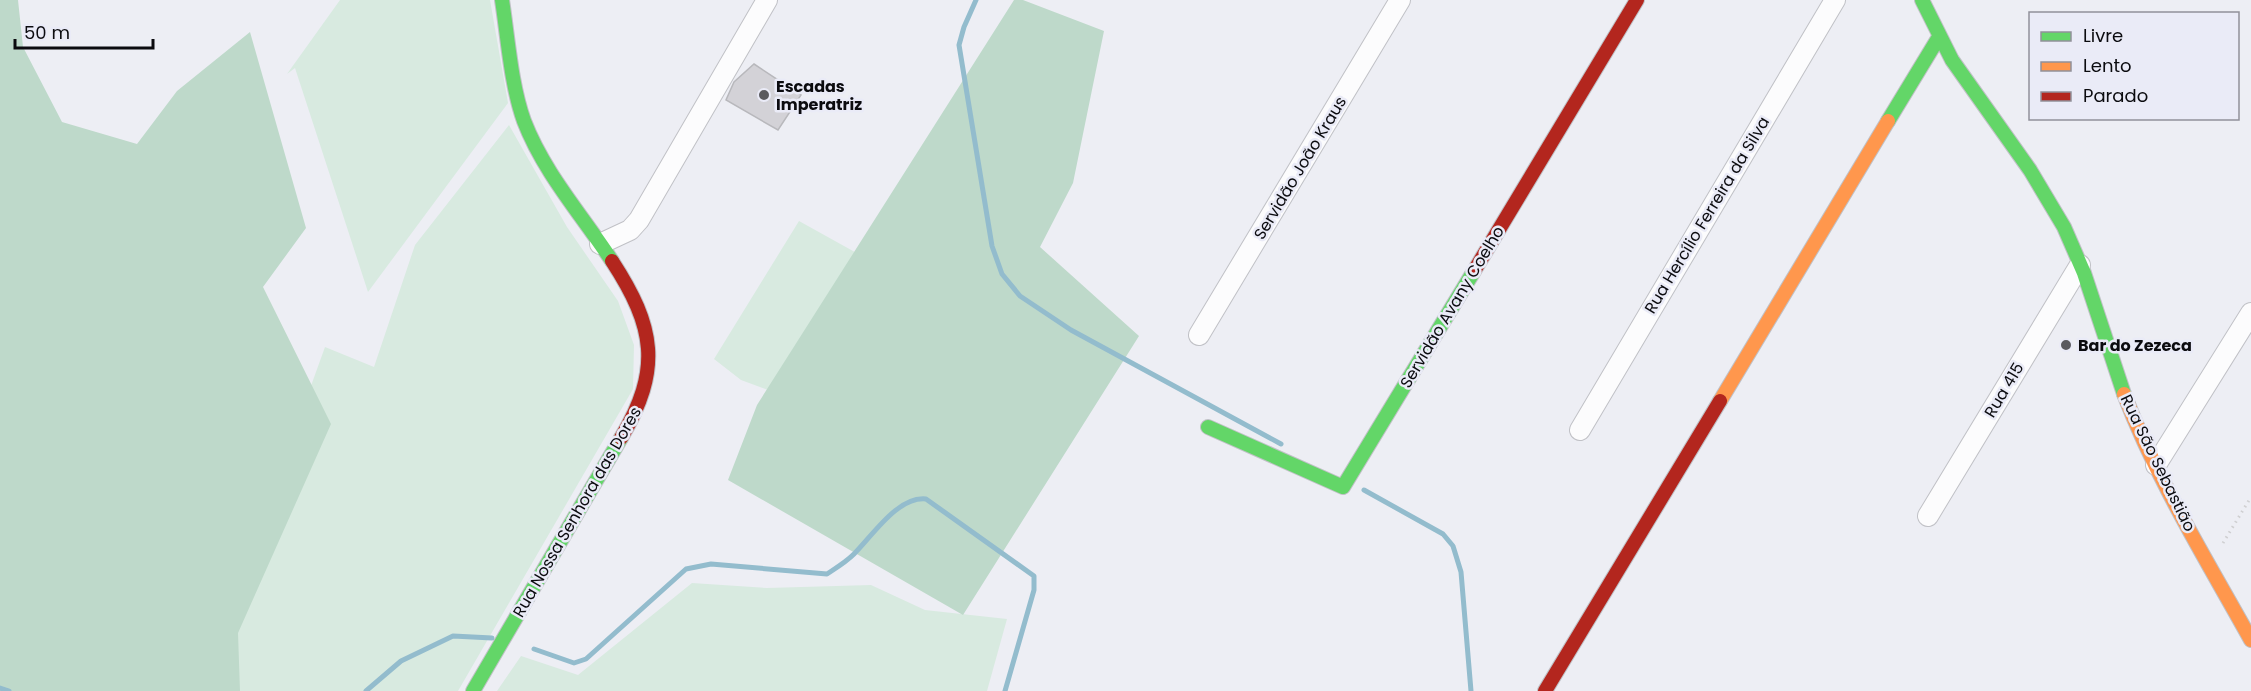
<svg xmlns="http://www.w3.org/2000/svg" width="2251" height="691" font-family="Poppins,sans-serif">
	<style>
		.green { fill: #d8eae0 }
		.forest { fill: #bed9ca }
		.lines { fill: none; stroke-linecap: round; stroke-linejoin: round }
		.stream { stroke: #93bccd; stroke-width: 5 }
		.building { fill: #d3d2d7; stroke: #b8b8bc; stroke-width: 1.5 }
		.street-casing { stroke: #c0c1c6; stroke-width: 22 }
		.fast-casing { stroke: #c0c1c6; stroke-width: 16 }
		.slow-casing { stroke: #c0c1c6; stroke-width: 16 }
		.jam-casing { stroke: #c0c1c6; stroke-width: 16 }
		.path { stroke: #cfcfd1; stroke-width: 3; stroke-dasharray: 1.5 4.5; stroke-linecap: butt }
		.street { stroke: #fcfcfd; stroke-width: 20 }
		.fast { stroke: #63d668; stroke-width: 14 }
		.slow { stroke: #ff974d; stroke-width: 14 }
		.jam { stroke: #b3261e; stroke-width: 14 }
		.poi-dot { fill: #5a5a5f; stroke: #eaebf7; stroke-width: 2 }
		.labels { text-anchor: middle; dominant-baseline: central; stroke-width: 5; stroke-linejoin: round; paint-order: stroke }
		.poi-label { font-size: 16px; font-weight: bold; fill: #0b0b0f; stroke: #eaebf7; text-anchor: start }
		.street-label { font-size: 16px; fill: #0b0b0f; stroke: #eaebf7 }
	</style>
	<rect width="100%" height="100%" fill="#edeef4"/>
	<path class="green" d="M340,0H490L508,103L368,292L295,68L287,74Z
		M509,125L567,227L618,301L634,345L633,389L458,691H215L207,674L325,347L374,367L415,245Z
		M799,221L862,256L771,391L741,380L714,359Z
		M692,583L767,588L871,585L925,610L1007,619L987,691H497L521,656L578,675Z"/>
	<path class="forest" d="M0,0H18L23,47L62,122L137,144L177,91L250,32L306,228L263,287L331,424L238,633L240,691H0Z
		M1014,0H1023L1104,31L1073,183L1040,247L1139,336L963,615L728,480L757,405Z"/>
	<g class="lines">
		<path class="stream" d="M976,0L964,27L959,45L992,246L1002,274L1020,296L1071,330L1281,444
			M1364,490L1443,534L1453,546L1461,572L1471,691
			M534,649L574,663L586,659L686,569L711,564L827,574C836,568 846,562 854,554C873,535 898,496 926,499L1034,576V590L1005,691
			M0,688L9,691
			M366,691L401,661L453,636L492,638"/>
	</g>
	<path class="building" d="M754,64L801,95L778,130L726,100L734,82Z"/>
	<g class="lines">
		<defs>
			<path id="street" d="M600,244L630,230L639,220L767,0
				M1199,335L1400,0
				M1580,430L1835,0
				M2156,465L2251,313
				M1928,516L2080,265"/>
			<path id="fast" d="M502,0C508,39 511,85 524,121C544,173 582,215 612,261
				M1922,0L1952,60L2030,170L2064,227L2084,273L2124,394
				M1888,121L1939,37
				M1208,427L1343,487L1474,271
				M473,691L621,438"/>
			<path id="slow" d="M2124,394C2157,480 2206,559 2251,640
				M1720,401L1888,121"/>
			<path id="jam" d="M612,261C655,327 662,369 621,438
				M1474,271L1637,0
				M1545,691L1720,401"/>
		</defs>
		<use href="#street" class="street-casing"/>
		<use href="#fast" class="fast-casing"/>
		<use href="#slow" class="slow-casing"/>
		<use href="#jam" class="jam-casing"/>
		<path class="path" d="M2223,543L2251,497"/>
		<use href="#street" class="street"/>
		<use href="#fast" class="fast"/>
		<use href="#slow" class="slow"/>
		<use href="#jam" class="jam"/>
	</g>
	<g class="poi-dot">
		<circle cx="764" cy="95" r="6"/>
		<circle cx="2066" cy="345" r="6"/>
	</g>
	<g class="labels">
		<g class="poi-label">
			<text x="776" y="86">Escadas<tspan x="776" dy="18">Imperatriz</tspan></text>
			<text x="2078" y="345">Bar do Zezeca</text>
		</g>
		<g class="street-label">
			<text transform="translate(1300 168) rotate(-59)">Servidão João Kraus</text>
			<text transform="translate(1707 215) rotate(-59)">Rua Hercílio Ferreira da Silva</text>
			<text transform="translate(1452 307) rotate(-59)">Servidão Avany Coelho</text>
			<text transform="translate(2004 390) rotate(-59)">Rua 415</text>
			<text transform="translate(2158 463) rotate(64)">Rua São Sebastião</text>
			<text transform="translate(577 512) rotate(-60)">Rua Nossa Senhora das Dores</text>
		</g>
	</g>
	<rect x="2029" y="12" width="210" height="108" fill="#eaebf7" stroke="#91919a" stroke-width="1.5"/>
	<rect x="2041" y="32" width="30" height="9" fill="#63d668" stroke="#91919a" stroke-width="1.5"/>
	<text x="2083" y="42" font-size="18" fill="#0b0b0f">Livre</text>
	<rect x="2041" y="62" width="30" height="9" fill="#ff974d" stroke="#91919a" stroke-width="1.5"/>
	<text x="2083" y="72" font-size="18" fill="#0b0b0f">Lento</text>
	<rect x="2041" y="92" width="30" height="9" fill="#b3261e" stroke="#91919a" stroke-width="1.5"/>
	<text x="2083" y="102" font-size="18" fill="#0b0b0f">Parado</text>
	<path d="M15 39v9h138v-9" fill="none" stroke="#0b0b0f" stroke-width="3"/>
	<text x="24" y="39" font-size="18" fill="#0b0b0f" stroke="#eaebf7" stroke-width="4.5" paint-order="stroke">50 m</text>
</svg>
